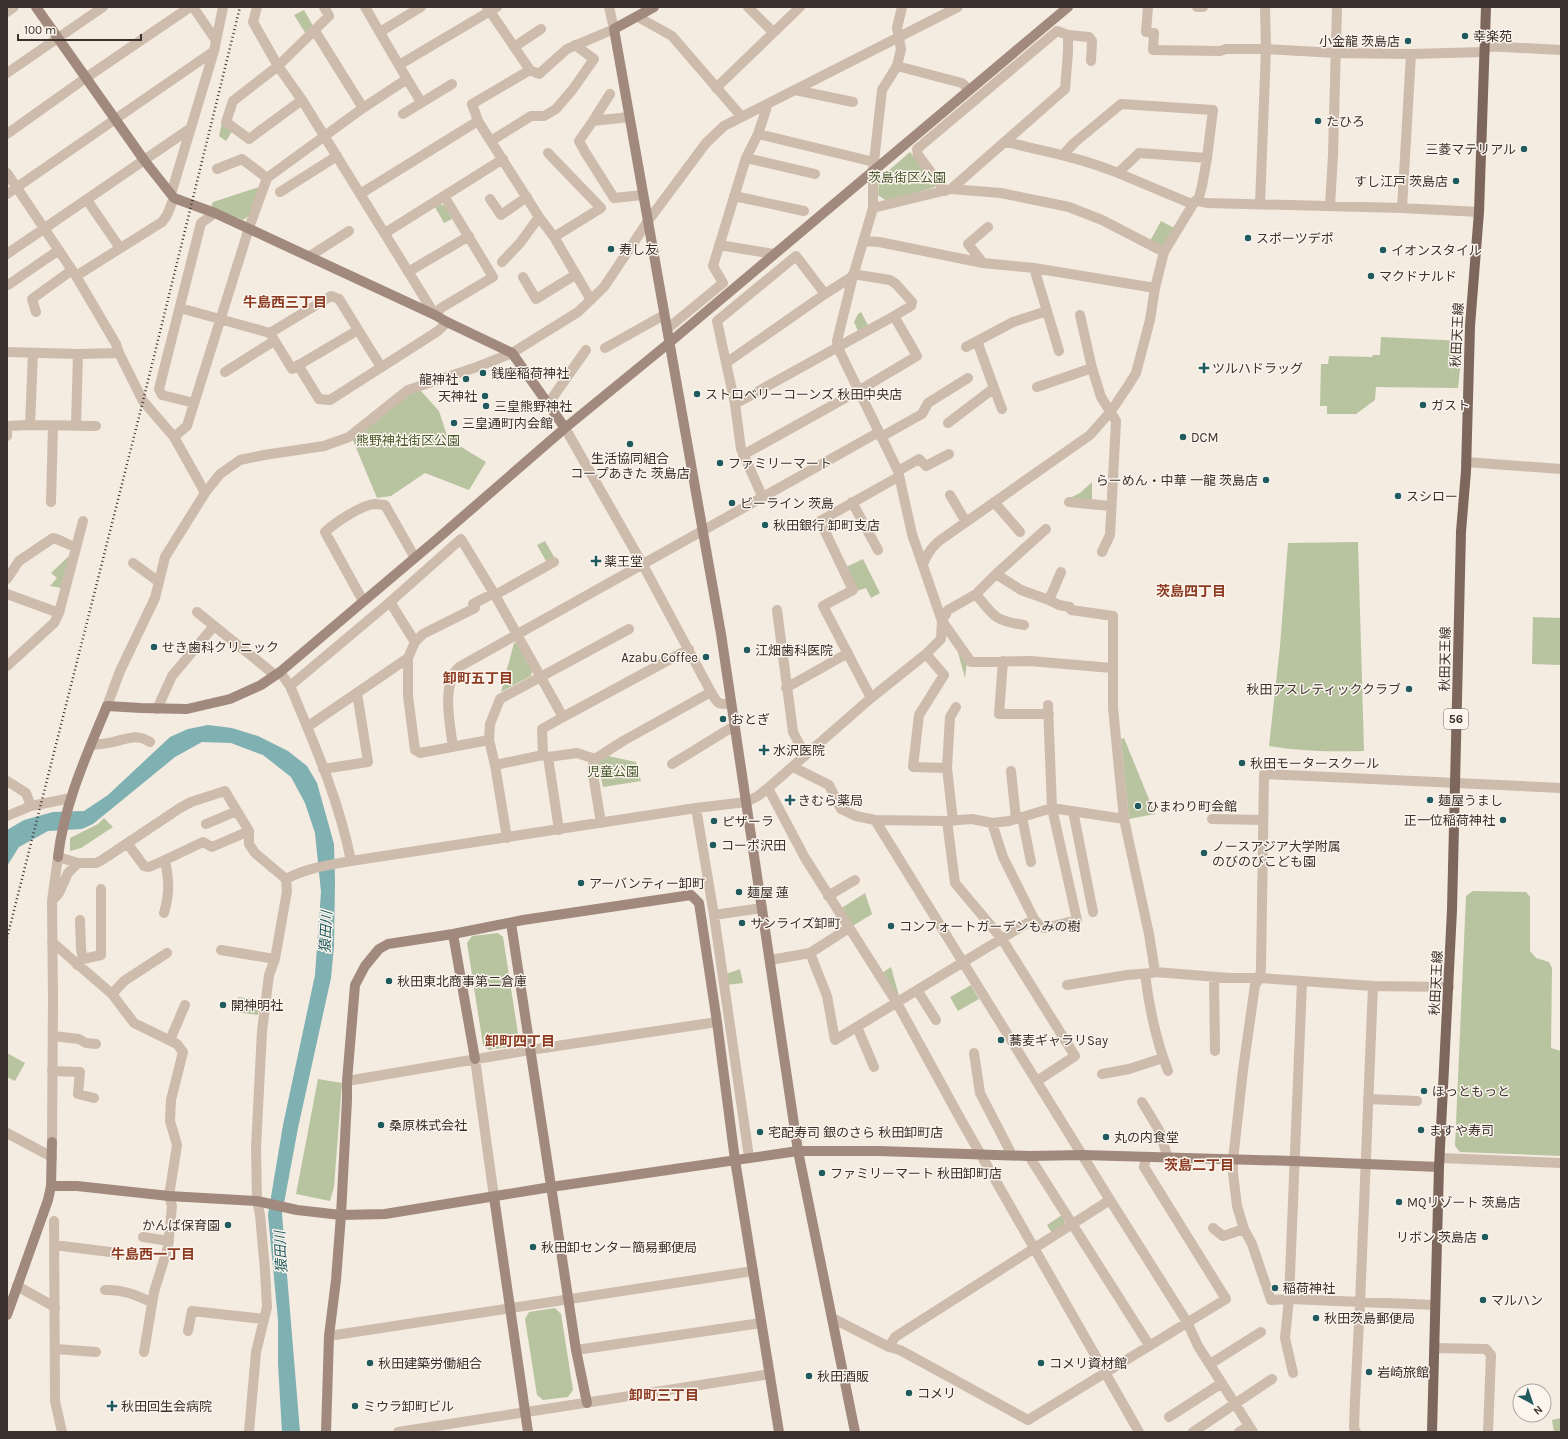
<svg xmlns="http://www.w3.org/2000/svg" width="1568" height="1439" font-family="Karla,'Noto Sans JP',sans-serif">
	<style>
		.green { fill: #b8c4a0 }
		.water { fill: #7fb0b2 }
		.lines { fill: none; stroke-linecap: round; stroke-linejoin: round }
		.street { stroke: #cdbbac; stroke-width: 10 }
		.secondary { stroke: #a18a7d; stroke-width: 10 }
		.primary { stroke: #7d675c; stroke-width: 10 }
		.rail { stroke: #3b302b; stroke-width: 2.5; stroke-dasharray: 1 3; stroke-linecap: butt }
		.poi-dot { fill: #1f5a5e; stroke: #fbf5ee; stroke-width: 1.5 }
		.labels { text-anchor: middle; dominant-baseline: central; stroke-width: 3; stroke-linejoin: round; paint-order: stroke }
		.shield { fill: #fbf5ee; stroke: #756b66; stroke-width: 1 }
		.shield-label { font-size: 12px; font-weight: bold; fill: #3b302b }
		.poi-label { font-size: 13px; fill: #3b302b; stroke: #fbf5ee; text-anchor: start }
		.park-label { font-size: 13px; fill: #4a5a2e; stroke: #fbf5ee }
		.street-label { font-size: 13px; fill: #3b302b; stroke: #fbf5ee }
		.neighbourhood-label { font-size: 14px; font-weight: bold; fill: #8c3b22; stroke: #fbf5ee }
		.water-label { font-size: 14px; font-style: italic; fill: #1f5a5e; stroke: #fbf5ee }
	</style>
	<rect width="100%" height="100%" fill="#f4ebe1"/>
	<path class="green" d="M304,10L313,26L306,34L294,15Z
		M222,122L233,130L226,141L219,136Z
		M910,152L936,182L935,187L888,202L878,195L879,179Z
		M259,187L250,215L243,220L211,207L213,202Z
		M440,204L445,206L452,219L444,223L435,207Z
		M1161,221L1174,228L1163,248L1150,241Z
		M861,312L868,325L858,331L854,322L858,314Z
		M1381,337L1463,341L1458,388L1376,387L1375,400L1356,414H1327V406H1320L1321,364H1328L1329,356L1372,357L1373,355H1380Z
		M420,390L439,411L448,439L486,462L469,490L425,473L391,496L377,498L352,438L409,393Z
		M1092,482V502L1068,499L1080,493Z
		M545,541L554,557L546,561L537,545Z
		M1358,542L1364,751C1332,752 1301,751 1269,746L1280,646L1288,543Z
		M69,556L61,588L50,586L57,578L51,573Z
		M863,559L880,593L871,598L866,588L857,591L846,567Z
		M1533,617L1561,618V665L1532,664Z
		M514,643H517L532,671L531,676L501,692Z
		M956,645L967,662L965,678Z
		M1124,738L1155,814L1129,819L1121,739Z
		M608,756L636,762L641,781L603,787L598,765L600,758Z
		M104,818L113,827L81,848L70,851V838L98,824Z
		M1473,891L1526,892L1530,897V951L1536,958L1549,962L1552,968L1551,1048L1561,1051V1156L1460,1152L1455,1146L1466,896Z
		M865,893L872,914L851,927L840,909Z
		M498,933L503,937L519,1040L515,1046L489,1050L483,1045L467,943L472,936Z
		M891,967L899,996L895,994L882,973Z
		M740,969L743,983L727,985L726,974Z
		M971,985L979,999L958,1011L950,997Z
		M238,997L260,1000L258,1015L236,1012Z
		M7,1053L25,1063L15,1081L7,1077Z
		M318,1079L342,1083L334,1187L330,1201L296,1194Z
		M1062,1215L1065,1220L1064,1225L1052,1233L1047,1225Z
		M555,1308L561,1314L573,1390L568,1397L543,1400L537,1395L525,1319L529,1312Z
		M1561,1418V1432H1554L1552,1420Z"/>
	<path class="water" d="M208,725L232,728L258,736L288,751L307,766L317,783L334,844L335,881L334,946L331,978L298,1128L282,1214L300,1432H282L278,1364V1320L268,1215L283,1125L315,975L321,892L315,833L305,803L291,777L263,755L231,743L202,742L175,757L93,824L82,829L48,831L19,847L7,866V830L24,820L53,812L84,811L108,795L170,737L188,729Z"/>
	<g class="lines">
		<path class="street" d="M193,7L215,39
			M257,7L253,22L278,66L302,100L435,315L441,308L493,277L444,196
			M487,7L530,70
			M748,7L773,32
			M1148,7L1146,32L1154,33L1153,50L1220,51L1226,49H1266L1336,53L1411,54L1485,52
			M1197,7H1203
			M7,12L14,7
			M638,17L672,36L741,116
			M315,31L363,108
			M380,32L421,7
			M1485,46L1561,50
			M514,47L541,29
			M399,65L497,7
			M897,66L962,83L969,90
			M7,73L103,7
			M407,79L421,102
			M716,88L800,7
			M795,90L853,102
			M302,100L249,139L226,122L233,101L278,66L329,16L324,7
			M403,114L452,84
			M629,117L593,121L579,141L585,152L614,198L643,195
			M593,121L610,94
			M7,134L87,77L190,7
			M758,134L874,162
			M491,141L531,116H544L556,109L573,89L594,59L575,45
			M1006,142C1044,151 1082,158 1118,173L1139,153L1207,158L1213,110L1121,104L1074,143L1063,155
			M548,153L601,208L554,237
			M746,158L815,174
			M217,169L242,159L267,178
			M7,173L76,276L116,344L119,353L143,401L174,437L198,480L205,493
			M1118,173L1192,204
			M951,189L1065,89L1068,52V35L1089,37L1092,41L1091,61
			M945,191L918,155L917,149L1057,31L1068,35
			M280,192L337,156
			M7,194L214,51
			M171,194L214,51L223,7
			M360,194L478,121
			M734,196L804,211
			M490,199L501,215L527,197
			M87,200L120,248
			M1198,201L1202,186L1207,158
			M1260,204L1266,49L1265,7
			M1330,206L1333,155L1337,7
			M873,208L951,189L1001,193L1069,207L1102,220L1164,252
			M1402,208L1411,54
			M385,233L503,159
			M863,241L879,242L983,263L1034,268L1155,288
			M719,245L774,254
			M7,254L191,128
			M310,256L349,231
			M502,262L520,243L539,217
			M983,263L968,244L988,227
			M1034,268L1059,351
			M408,272L469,236
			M853,274L890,280L896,284L912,302L911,306L894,316
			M76,276L162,222L167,215L174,198
			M523,277L536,299L575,275
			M8,285L59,250
			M591,300L554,237L539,217L478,121L472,104L530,70L539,74L567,49L614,29L609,7
			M180,308L270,333L331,296L339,299L381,367
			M36,312L32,299L72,270
			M1080,315L1092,368L1101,397L1116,421L1110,535L1102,552
			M667,329L723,283L713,266L746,158L758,134L768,104
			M270,333L292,369L358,330
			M966,347L1013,322L1047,311
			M605,348L664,315
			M7,352L78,354L119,353
			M726,363L825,294L853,276
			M298,365L319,399L330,400L438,331L447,322
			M225,372L274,341
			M1037,387L1092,368
			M994,388L1002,409
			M194,403L162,395L159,389L201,223L215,213
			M548,404L586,350
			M735,404L894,316L917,356L858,391L743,455
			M948,423L994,388L977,341
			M30,425L33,353
			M76,425L78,354
			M7,426L30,425L96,426
			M565,428L643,565L711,692C717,702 717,706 731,703
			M7,436V426
			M174,437L187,426L249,228L267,178L363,108L407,79L365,7
			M881,437L922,414L928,403L968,378
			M1466,462L1561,469
			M898,471L919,459L926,466L949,454
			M950,495L966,522
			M763,498L741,449L735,404L717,321L796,256L825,294
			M51,502L53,426
			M852,502L878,550
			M994,502L1020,532
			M1069,502L1110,506
			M133,563L159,582
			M923,565C926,555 931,548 939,541L1090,435L1111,411L1128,386L1136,373L1150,320L1155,288L1164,252L1195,201H1198L1208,203L1402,208L1479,212
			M996,574L1046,529
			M7,579L19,561L53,538C59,539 68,545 76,547
			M7,594L59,613
			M976,594C993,616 995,621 1024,625
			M495,595L554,562
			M1049,600L1061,572
			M363,601L325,532C336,522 361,505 375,504C378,504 382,505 385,505L415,558
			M390,602L461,539L495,595L563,717L689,649
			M777,610L793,732L805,755
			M197,612L275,675
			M415,642L423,634L475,608L473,604L494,593
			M926,654L944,675L919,715L913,767L947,768
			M1003,661L999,714H1049
			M7,666L54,623L59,613L83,521
			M1112,668L1030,661L971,662L942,621L948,610L976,594L996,574L1021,590L1049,600L1059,605L1070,607L1071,610L1113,616V708L1124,819L1149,934L1155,972L1230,978H1260L1373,986L1449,987
			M280,672L290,686C314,743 339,800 351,861
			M290,686L390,602L415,642L408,658V696L415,750L420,753L489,740
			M786,688L848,653
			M871,698L823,606L853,590L820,521L898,477
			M107,706L120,671L155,598L165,557L205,493L220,474L240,460L264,455L324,446L349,437L408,390L477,367L512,353L578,312L604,287L648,221L706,143L724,126L958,7
			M157,709L172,676L214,626
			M307,727L408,658
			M91,745C98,744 106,744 113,742C128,739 136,733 150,742
			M453,747C450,724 441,685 459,667L879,432
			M543,755L542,729L563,717
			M548,757L559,830
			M672,764L734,726
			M495,765L543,755L548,757L577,753L595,759
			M793,767L829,785L841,809L856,816L875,820L947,821L972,819L992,823L1009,821L1052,808L1124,819
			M323,769L368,762L357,693
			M1011,771L1016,819
			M7,781L26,793L31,806
			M768,788L805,858L897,1003L961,1120L1139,1432
			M696,808L714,915L749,1157
			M1073,811L1093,912
			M7,816L31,806L71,798
			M1022,817L1031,862
			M1212,819L1263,820
			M875,820L1110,1200L1187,1322L1198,1346L1253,1432
			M947,821L955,883L1002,939L1075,1056L1037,1081
			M953,821L947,768L950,717L956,707
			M601,823L592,768L595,759L623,741L711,692
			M206,824L237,811
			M507,838L495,765L489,740L490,724L500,699L629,629
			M127,843L144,866L149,867L165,860
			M286,879C306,868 329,865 351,861L696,808L746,802L758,796L768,788L871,698L926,654L941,639L942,621L912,534L898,471L838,348L837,341L853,276L873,208V170L882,90L897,66L901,49L897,28L902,7
			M828,896L855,880
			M52,901L59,893L68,873L78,863H96L102,860L180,808L191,802L225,791L249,831V844L255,853L286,879L287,891L275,959L269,975L262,1031L256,1148L257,1201L260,1215L265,1270L267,1307L256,1352L249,1432
			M164,913C170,892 169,881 165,860L203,842L212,847L249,831
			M714,915L762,908
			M1034,919L1041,927L1045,928L1077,920L1052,808L1048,705
			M80,920L81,949L83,959
			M52,942L112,994L134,1023L177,1044L183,1052L171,1100L170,1121L177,1145L169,1196L172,1206L168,1247L154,1292L144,1352
			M221,950L275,959
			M810,953L849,928
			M770,960L810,953L827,996L835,1040L1034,919L1003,857L992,823
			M77,965L83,959L101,955V889
			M1145,974C1149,1007 1156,1040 1168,1071
			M1214,977L1215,1051
			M1067,985L1127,975L1152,973
			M917,990L936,1020
			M112,994L124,981L167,953
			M857,1027L874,1067
			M53,1036L79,1039L86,1043L96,1044
			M170,1040L185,1005
			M974,1053L980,1093L1012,1155
			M475,1059L494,1197
			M52,1071L80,1072L78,1094L94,1098
			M1102,1074L1129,1069L1163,1058
			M347,1081L530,1050L717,1022
			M1368,1099L1417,1101
			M1142,1102L1159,1130L1168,1158
			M7,1133L52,1157
			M52,1142L53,999L52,901L58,857L78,863
			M1029,1156L1149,1345
			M1440,1158L1561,1163
			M54,1221L55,1401L62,1432
			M1213,1228L1223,1236L1244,1229
			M143,1237L169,1241
			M54,1245L118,1253
			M17,1286L55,1307
			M105,1290C122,1289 136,1295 151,1302
			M1435,1305L1289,1299L1271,1300L1252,1244L1244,1229L1237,1206L1233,1173V1160L1243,1070L1255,985L1260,978L1261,968L1264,774L1561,788
			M832,1318L889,1347L900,1350L1028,1420L1226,1299L1144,1167L1146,1158
			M188,1331L192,1311L264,1319
			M329,1336C470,1314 611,1292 753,1271
			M889,1347L895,1337L1110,1200
			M1434,1348L1486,1349L1491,1355L1488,1432
			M56,1349L96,1352
			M576,1350L761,1323
			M1210,1364L1261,1332
			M1293,1373L1285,1338L1289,1299L1302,982
			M1169,1417L1222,1383
			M398,1432L770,1374
			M1193,1432L1272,1379
			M1239,1432L1249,1426
			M1356,1432L1354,1428L1355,1400L1360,1303L1373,986"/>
		<path class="secondary" d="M36,7L144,160L174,198L215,213L435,315L447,322L512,353L565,428
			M654,7L614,29L721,634L798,1151L855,1432
			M58,857C64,804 87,754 107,706L141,708L187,709L230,699L261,685L280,672L436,540L565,428L669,343L1068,7
			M511,923L576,1350L587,1403
			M453,934L475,1059
			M51,1186H77L169,1196L257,1201L297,1210L341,1215L385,1214L551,1187L798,1151H879L1029,1156L1083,1155L1293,1161L1439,1167
			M494,1197L528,1432
			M7,1315L48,1200L51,1186L52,1142
			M326,1432L329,1336L336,1280L341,1215L347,1100V1081L355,985L365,966L379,949L388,944L453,934L523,920L691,895L699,903L717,1022L735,1160L779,1432"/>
		<path class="primary" d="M1432,1432L1439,1167L1452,910L1461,532L1466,471L1470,326L1479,212L1486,7"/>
		<path class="rail" d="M7,938L143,401L240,7"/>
	</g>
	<g class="poi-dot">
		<circle cx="1465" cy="36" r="4"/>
		<circle cx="1408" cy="41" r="4"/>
		<circle cx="1318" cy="121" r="4"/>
		<circle cx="1524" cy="149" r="4"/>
		<circle cx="1456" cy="181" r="4"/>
		<circle cx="1248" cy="238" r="4"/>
		<circle cx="611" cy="249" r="4"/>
		<circle cx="1383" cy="250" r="4"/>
		<circle cx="1371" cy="276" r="4"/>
		<path d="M1202 362h4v4h4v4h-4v4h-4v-4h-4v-4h4z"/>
		<circle cx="483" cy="373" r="4"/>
		<circle cx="466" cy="379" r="4"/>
		<circle cx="697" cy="394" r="4"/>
		<circle cx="485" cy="396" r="4"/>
		<circle cx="1423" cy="405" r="4"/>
		<circle cx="486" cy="406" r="4"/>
		<circle cx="454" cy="423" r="4"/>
		<circle cx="1183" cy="437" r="4"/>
		<circle cx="630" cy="444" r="4"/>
		<circle cx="720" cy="463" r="4"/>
		<circle cx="1266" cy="480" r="4"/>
		<circle cx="1398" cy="496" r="4"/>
		<circle cx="732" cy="503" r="4"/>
		<circle cx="765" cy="525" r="4"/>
		<path d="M594 555h4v4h4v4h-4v4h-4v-4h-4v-4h4z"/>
		<circle cx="154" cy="647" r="4"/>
		<circle cx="747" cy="650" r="4"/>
		<circle cx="706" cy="657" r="4"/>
		<circle cx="1409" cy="689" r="4"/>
		<circle cx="723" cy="719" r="4"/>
		<path d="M762 744h4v4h4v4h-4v4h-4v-4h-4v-4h4z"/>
		<circle cx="1242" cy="763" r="4"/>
		<path d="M788 794h4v4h4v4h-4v4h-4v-4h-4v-4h4z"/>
		<circle cx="1430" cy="800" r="4"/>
		<circle cx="1138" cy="806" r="4"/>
		<circle cx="1503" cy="820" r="4"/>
		<circle cx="714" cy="821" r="4"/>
		<circle cx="713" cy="845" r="4"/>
		<circle cx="1204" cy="853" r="4"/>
		<circle cx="581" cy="883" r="4"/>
		<circle cx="739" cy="892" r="4"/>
		<circle cx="742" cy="923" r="4"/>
		<circle cx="891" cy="926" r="4"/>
		<circle cx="389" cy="981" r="4"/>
		<circle cx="223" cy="1005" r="4"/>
		<circle cx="1001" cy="1040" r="4"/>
		<circle cx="1424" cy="1091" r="4"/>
		<circle cx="381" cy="1125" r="4"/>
		<circle cx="1421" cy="1130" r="4"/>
		<circle cx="760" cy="1132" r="4"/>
		<circle cx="1106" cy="1137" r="4"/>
		<circle cx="822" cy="1173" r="4"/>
		<circle cx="1399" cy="1202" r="4"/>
		<circle cx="228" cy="1225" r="4"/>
		<circle cx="1485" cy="1237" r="4"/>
		<circle cx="533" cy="1247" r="4"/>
		<circle cx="1275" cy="1288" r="4"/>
		<circle cx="1483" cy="1300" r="4"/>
		<circle cx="1316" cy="1318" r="4"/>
		<circle cx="370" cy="1363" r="4"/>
		<circle cx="1041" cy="1363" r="4"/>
		<circle cx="1369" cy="1372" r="4"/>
		<circle cx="809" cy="1376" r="4"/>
		<circle cx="909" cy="1393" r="4"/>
		<path d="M110 1400h4v4h4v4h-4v4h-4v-4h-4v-4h4z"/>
		<circle cx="355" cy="1406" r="4"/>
	</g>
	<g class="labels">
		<rect class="shield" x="1444" y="709" width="24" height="20" rx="3"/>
		<g class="shield-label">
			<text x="1456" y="719">56</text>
		</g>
		<g class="poi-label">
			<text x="1473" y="36">幸楽苑</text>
			<text x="1400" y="41" text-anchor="end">小金龍 茨島店</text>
			<text x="1326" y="121">たひろ</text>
			<text x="1516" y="149" text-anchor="end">三菱マテリアル</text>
			<text x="1448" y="181" text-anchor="end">すし江戸 茨島店</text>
			<text x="1256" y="238">スポーツデポ</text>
			<text x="619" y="249">寿し友</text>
			<text x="1391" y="250">イオンスタイル</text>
			<text x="1379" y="276">マクドナルド</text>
			<text x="1212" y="368">ツルハドラッグ</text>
			<text x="491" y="373">銭座稲荷神社</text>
			<text x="458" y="379" text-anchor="end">龍神社</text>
			<text x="705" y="394">ストロベリーコーンズ 秋田中央店</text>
			<text x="477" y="396" text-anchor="end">天神社</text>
			<text x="1431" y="405">ガスト</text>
			<text x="494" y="406">三皇熊野神社</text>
			<text x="462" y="423">三皇通町内会館</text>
			<text x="1191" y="437">DCM</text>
			<text x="630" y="458" text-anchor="middle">生活協同組合<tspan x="630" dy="15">コープあきた 茨島店</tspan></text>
			<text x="728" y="463">ファミリーマート</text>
			<text x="1258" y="480" text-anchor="end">らーめん・中華 一龍 茨島店</text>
			<text x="1406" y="496">スシロー</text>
			<text x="740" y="503">ビーライン 茨島</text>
			<text x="773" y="525">秋田銀行 卸町支店</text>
			<text x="604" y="561">薬王堂</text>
			<text x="162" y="647">せき歯科クリニック</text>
			<text x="755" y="650">江畑歯科医院</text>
			<text x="698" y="657" text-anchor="end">Azabu Coffee</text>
			<text x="1401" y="689" text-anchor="end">秋田アスレティッククラブ</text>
			<text x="731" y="719">おとぎ</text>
			<text x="773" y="750">水沢医院</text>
			<text x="1250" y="763">秋田モータースクール</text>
			<text x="798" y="800">きむら薬局</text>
			<text x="1438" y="800">麺屋うまし</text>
			<text x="1146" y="806">ひまわり町会館</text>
			<text x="1495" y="820" text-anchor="end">正一位稲荷神社</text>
			<text x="722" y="821">ピザーラ</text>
			<text x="721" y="845">コーポ沢田</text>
			<text x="1212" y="846">ノースアジア大学附属<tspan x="1212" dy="15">のびのびこども園</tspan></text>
			<text x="589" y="883">アーバンティー卸町</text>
			<text x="747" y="892">麺屋 蓮</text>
			<text x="750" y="923">サンライズ卸町</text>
			<text x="899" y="926">コンフォートガーデンもみの樹</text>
			<text x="397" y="981">秋田東北商事第二倉庫</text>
			<text x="231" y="1005">開神明社</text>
			<text x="1009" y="1040">蕎麦ギャラリSay</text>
			<text x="1432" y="1091">ほっともっと</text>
			<text x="389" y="1125">桑原株式会社</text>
			<text x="1429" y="1130">ますや寿司</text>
			<text x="768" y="1132">宅配寿司 銀のさら 秋田卸町店</text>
			<text x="1114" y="1137">丸の内食堂</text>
			<text x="830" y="1173">ファミリーマート 秋田卸町店</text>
			<text x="1407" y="1202">MQリゾート 茨島店</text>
			<text x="220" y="1225" text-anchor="end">かんば保育園</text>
			<text x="1477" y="1237" text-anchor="end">リボン 茨島店</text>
			<text x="541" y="1247">秋田卸センター簡易郵便局</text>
			<text x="1283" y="1288">稲荷神社</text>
			<text x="1491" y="1300">マルハン</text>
			<text x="1324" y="1318">秋田茨島郵便局</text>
			<text x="378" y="1363">秋田建築労働組合</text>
			<text x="1049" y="1363">コメリ資材館</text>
			<text x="1377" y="1372">岩崎旅館</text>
			<text x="817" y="1376">秋田酒販</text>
			<text x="917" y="1393">コメリ</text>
			<text x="121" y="1406">秋田回生会病院</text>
			<text x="363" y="1406">ミウラ卸町ビル</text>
		</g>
		<g class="park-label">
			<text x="907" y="177">茨島街区公園</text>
			<text x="408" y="440">熊野神社街区公園</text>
			<text x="613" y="771">児童公園</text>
		</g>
		<g class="street-label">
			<text transform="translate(1457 335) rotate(-87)">秋田天王線</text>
			<text transform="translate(1445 659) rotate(-89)">秋田天王線</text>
			<text transform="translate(1436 983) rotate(-87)">秋田天王線</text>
		</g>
		<g class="neighbourhood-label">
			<text x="285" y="302">牛島西三丁目</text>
			<text x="1191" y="591">茨島四丁目</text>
			<text x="478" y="678">卸町五丁目</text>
			<text x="520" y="1041">卸町四丁目</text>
			<text x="1199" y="1165">茨島二丁目</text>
			<text x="153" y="1254">牛島西一丁目</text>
			<text x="664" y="1395">卸町三丁目</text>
		</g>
		<g class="water-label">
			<text transform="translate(326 932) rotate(-87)">猿田川</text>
			<text transform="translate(281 1252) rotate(-93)">猿田川</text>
		</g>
	</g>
	<rect width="1568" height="1439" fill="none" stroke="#3b302b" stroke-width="16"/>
	<g transform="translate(1532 1403) rotate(140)"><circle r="19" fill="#fbf5ee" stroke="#aea6a0"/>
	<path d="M0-3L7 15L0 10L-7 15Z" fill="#1f5a5e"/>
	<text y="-6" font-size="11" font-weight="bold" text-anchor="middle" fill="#3b302b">N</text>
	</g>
	<path d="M18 34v6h123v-6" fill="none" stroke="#3b302b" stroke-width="2"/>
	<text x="24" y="34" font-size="12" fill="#3b302b" stroke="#fbf5ee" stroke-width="3" paint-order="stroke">100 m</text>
</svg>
